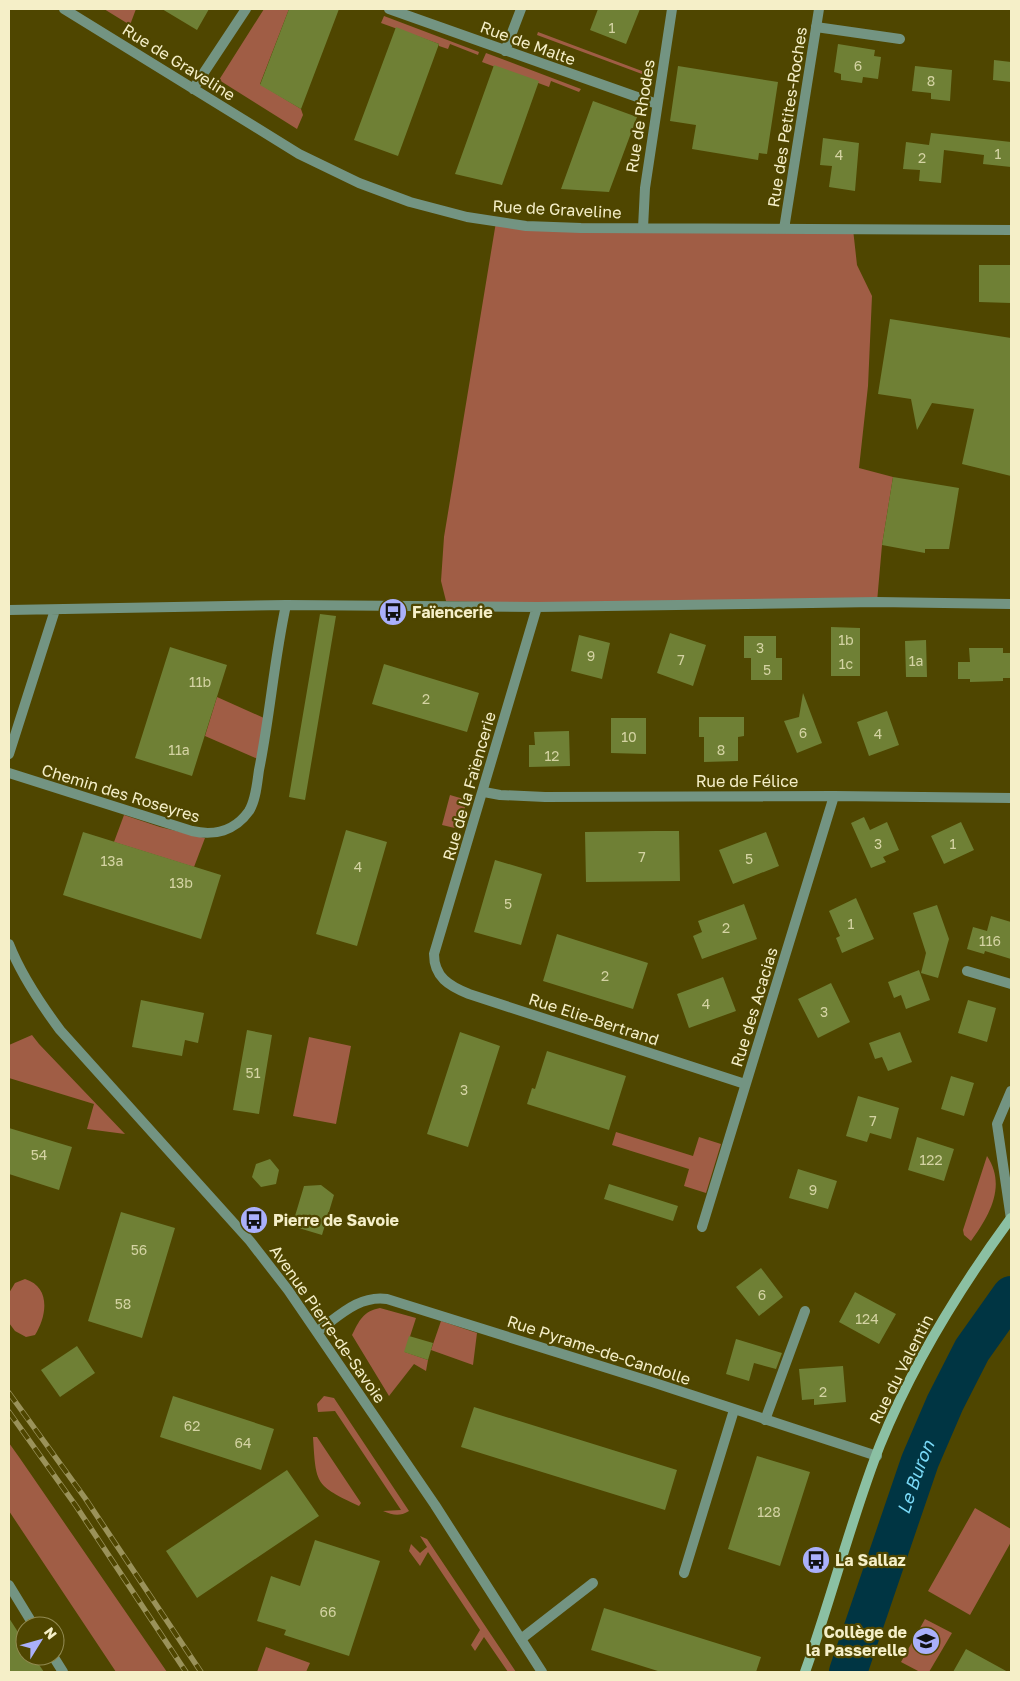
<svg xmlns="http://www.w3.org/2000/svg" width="1020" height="1681" font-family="'Golos Text',sans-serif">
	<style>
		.green { fill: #a05d45 }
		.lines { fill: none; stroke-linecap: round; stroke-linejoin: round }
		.river { stroke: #003543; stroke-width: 38 }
		.building { fill: #6f8035 }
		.service { stroke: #739482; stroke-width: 10 }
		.minor { stroke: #739482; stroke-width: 10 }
		.secondary { stroke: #8bc0a3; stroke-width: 10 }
		.rail-casing { stroke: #9a925a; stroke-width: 5.5 }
		.rail { stroke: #4f4600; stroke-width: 4; stroke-dasharray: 11; stroke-linecap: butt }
		.labels { text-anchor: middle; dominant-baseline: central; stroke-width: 4.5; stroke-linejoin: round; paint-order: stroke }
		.number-label { font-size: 14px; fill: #d4d3a3 }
		.street-label { font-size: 16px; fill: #f5efc8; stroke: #4f4600 }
		.poi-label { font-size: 16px; font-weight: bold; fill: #f5efc8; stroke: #4f4600; text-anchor: start }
		.water-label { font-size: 18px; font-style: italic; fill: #79d9f7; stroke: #4f4600 }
	</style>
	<rect width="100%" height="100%" fill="#4f4600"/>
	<path class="green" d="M104,9H136L130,25Z
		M264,9H289L260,84L301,109L303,115L297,129L219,80Z
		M384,16L479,52L478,55L450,44L448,49L439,46V44L381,23Z
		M538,32L642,71V74L537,35Z
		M486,53L581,89L579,92L551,81L549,87L482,62Z
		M496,222L853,229L857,265L872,296L868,386L859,468L893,477L882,545L877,602L576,605L446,601L441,581L444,537Z
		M217,697L264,718L258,759L205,736Z
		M450,795L467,800L459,829L442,825Z
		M124,815L160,827L205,838L194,867L114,842Z
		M32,1035L39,1044L125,1134L87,1129L94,1104L9,1078V1045Z
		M309,1037L351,1046L336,1124L293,1116Z
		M616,1132L693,1156L699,1137L721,1144L706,1193L684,1186L689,1169L612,1145Z
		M987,1156C1007,1186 989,1216 971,1241L964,1235L963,1230Z
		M25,1279C51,1287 47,1316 35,1335L26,1337L15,1331L9,1323V1293L15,1283Z
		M380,1308L416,1318L405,1352L428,1360L426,1371L414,1364L389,1396L352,1335C359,1321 363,1311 380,1308Z
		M441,1321L477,1333L473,1365L431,1350Z
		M324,1396L334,1398L409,1511C399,1517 393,1515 383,1511L401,1510L335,1411L318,1412L317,1404Z
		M313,1437H317L361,1503L359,1506C315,1485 316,1485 313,1437Z
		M9,1443L19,1457L167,1672H116L9,1511Z
		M975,1508L1011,1529V1542L970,1615L928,1591Z
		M420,1536L427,1539L516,1672H508L484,1637L475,1651L471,1645L480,1630L428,1552L420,1566L409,1551L411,1544L420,1553L427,1547Z
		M925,1619L952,1633L929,1672H920L901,1662Z
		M266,1647L310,1663L306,1672H257Z"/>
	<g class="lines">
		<path class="river" id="s1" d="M848,1672L920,1461L945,1403L972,1350L1011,1295"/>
	</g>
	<path class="building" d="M162,9H209L197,30Z
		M289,9H339L301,109L260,85Z
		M598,9H640L626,44L590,30Z
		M396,27L439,44L398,156L354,140Z
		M838,44L875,50L874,56L881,57L878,79L863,77L862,83L841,80V74L834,72Z
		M994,60L1011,62V82L993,80Z
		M494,65L539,81L502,185L455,174Z
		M678,66L778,82L767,154L759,153L758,160L692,149L696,125L670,121Z
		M915,66L952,70L950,101L931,99V93L912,91Z
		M593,101L637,117L609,192L561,189Z
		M931,133L1011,142V167L983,164L984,155L944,150L941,183L919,181L920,170L903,169L906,142L929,145Z
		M823,138L859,143L855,191L829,187L832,166L820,165Z
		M979,265H1011V303L979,302Z
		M890,319L1011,338V476L962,464L974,409L932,403L917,430L911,399L878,394Z
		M893,477L959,488L949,549H925V553L882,545Z
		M320,614L336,616L305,800L289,797Z
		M831,627L860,628V676H831Z
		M670,633L706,645L693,686L657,673Z
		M579,635L610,643L602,679L571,671Z
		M744,636H776V658H782V680H751V658H744Z
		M926,640L927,677H906L905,641Z
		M170,647L227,665L192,776L135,758Z
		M969,648H1003V653H1011V678H1003V681L970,682V679H958V662H970Z
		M384,664L479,693L467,732L372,704Z
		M803,693L822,743L797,753L784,721L799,717Z
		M887,711L899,745L869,756L857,722Z
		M699,717H744V736L738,737V761L704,762V737H699Z
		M611,718H646V754L611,753Z
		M569,731L570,766L529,767V745H535L534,732Z
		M864,817L870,830L887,822L899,850L883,857L886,862L871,868L851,823Z
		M961,822L974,850L944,864L931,836Z
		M346,830L387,842L357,946L316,934Z
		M655,831H679L680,881L586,882L585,832Z
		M83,832L221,875L201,939L63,895Z
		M766,832L779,866L733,884L719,850Z
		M495,860L542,874L521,945L474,932Z
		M856,898L874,939L842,953L836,938L840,936L829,911Z
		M744,904L757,939L702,959L693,936L702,932L698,921Z
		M937,905L949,939L938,978L921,973L926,953L913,913Z
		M991,916L1011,922V959L985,951L984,954L967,949L973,927L987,931Z
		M557,934L648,963L633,1009L543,981Z
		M919,970L930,1000L906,1009L901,995L894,998L888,982Z
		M723,977L736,1011L689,1028L677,994Z
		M831,983L850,1022L818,1038L798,999Z
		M141,1000L204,1013L198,1043L185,1040L182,1056L132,1047Z
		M968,1000L996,1008L987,1042L958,1033Z
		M247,1030L272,1035L259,1114L233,1110Z
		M460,1032L500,1046L468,1147L427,1134Z
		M900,1032L912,1062L888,1071L882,1057L875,1059L869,1043Z
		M547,1051L626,1076L609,1130L527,1104L532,1088L535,1089Z
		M951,1076L974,1083L964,1116L941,1109Z
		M858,1096L899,1108L891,1139L870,1133L867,1142L846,1136Z
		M9,1128L72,1147L59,1190L9,1174Z
		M917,1137L954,1149L944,1181L908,1170Z
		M270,1159L279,1170L276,1184L261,1187L252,1177L256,1164Z
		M798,1169L837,1181L828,1209L789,1198Z
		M609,1184L678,1206L673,1221L604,1199Z
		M321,1185L334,1195L322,1235L292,1226L304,1186Z
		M121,1212L175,1228L142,1338L88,1321Z
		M761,1268L783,1297L759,1316L736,1287Z
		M855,1292L896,1314L879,1344L839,1322Z
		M409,1336L433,1343L428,1360L404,1352Z
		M736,1339L782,1353L776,1369L754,1363L749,1381L726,1374Z
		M77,1346L95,1373L60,1397L41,1370Z
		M843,1366L846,1402L814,1405V1399L802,1400L799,1369Z
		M173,1396L274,1429L261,1470L160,1437Z
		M474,1407L677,1470L665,1510L461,1447Z
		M757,1456L810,1472L780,1566L728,1549Z
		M287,1470L319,1516L197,1598L166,1551Z
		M315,1540L380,1561L349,1656L284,1635L286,1630L257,1621L271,1576L300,1586Z
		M604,1608L761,1657L756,1672H661L591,1650Z
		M9,1618L25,1643V1656H33L44,1672H9Z
		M966,1649L1008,1672H953Z"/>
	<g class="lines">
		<path class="service" d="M816,27L900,39
			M9,773L192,831C214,836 235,831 249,811C256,800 257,783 259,770C270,716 274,660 286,605
			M967,971L1011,984
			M765,1420L805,1311
			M684,1573L734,1410
			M9,1585L34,1626
			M521,1639L593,1583
			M53,1656L63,1672"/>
		<path class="minor" d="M64,9L299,154L359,183L410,202L467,217L526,226L581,228L1011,230
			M389,9L657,104
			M505,51L521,9
			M193,89L246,9
			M643,228L645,188L672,9
			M784,229L819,9
			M537,607L434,954C434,977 449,986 469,994L745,1084
			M9,610L286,605L537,607L877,602L1011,604
			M9,754L55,610
			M484,792L500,795L545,797L834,796L1011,798
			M9,944C21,975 40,1003 60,1030L250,1241L288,1290L435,1505L542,1672
			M1011,1219L997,1124L1011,1091
			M702,1227L834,796
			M318,1331C339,1316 359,1295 387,1299L652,1382L877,1456"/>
		<path class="secondary" d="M805,1672C832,1597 851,1519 880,1445C913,1363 959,1289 1011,1218"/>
		<defs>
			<path id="rail" d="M9,1393L85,1498L201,1672
				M9,1412L76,1506L186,1672"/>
		</defs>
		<use href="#rail" class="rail-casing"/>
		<use href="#rail" class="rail"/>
	</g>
	<defs>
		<symbol id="bus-disc" viewBox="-11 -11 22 22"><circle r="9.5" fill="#aab0fb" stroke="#4f4600"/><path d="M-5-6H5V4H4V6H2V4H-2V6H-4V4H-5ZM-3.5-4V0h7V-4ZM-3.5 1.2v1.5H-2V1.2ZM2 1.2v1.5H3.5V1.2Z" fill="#111"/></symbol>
		<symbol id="school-disc" viewBox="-11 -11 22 22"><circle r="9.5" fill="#aab0fb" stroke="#4f4600"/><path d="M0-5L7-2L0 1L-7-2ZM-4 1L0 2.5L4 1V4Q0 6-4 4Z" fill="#111"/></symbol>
	</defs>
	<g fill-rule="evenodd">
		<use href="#bus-disc" x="377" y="596" width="32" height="32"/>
		<use href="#bus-disc" x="238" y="1204" width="32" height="32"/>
		<use href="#bus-disc" x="800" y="1544" width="32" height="32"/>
		<use href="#school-disc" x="910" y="1625" width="32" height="32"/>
	</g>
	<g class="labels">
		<g class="number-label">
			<text x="612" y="27">1</text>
			<text x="858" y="65">6</text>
			<text x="931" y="80">8</text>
			<text x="998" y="153">1</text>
			<text x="839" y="154">4</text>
			<text x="922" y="157">2</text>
			<text x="846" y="639">1b</text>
			<text x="760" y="647">3</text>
			<text x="591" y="655">9</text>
			<text x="681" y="659">7</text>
			<text x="916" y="660">1a</text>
			<text x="846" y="663">1c</text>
			<text x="767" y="669">5</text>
			<text x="200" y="681">11b</text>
			<text x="426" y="698">2</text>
			<text x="803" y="732">6</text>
			<text x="878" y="733">4</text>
			<text x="629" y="736">10</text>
			<text x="179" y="749">11a</text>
			<text x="721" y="749">8</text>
			<text x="552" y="755">12</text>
			<text x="878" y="843">3</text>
			<text x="953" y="843">1</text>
			<text x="642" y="856">7</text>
			<text x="749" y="858">5</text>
			<text x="112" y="860">13a</text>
			<text x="358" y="866">4</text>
			<text x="181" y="882">13b</text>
			<text x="508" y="903">5</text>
			<text x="851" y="923">1</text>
			<text x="726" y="927">2</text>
			<text x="990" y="940">116</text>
			<text x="605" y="975">2</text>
			<text x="706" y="1003">4</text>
			<text x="824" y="1011">3</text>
			<text x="253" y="1072">51</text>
			<text x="464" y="1089">3</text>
			<text x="873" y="1120">7</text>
			<text x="39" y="1154">54</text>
			<text x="931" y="1159">122</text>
			<text x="813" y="1189">9</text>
			<text x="139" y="1249">56</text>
			<text x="762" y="1294">6</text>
			<text x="123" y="1303">58</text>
			<text x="867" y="1318">124</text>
			<text x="823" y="1391">2</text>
			<text x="192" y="1425">62</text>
			<text x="243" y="1442">64</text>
			<text x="769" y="1511">128</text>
			<text x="328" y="1611">66</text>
		</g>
		<g class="street-label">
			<text transform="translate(528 43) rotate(20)">Rue de Malte</text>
			<text transform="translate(179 62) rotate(32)">Rue de Graveline</text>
			<text transform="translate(640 116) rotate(-81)">Rue de Rhodes</text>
			<text transform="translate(787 117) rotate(-81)">Rue des Petites-Roches</text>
			<text transform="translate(557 209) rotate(3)">Rue de Graveline</text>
			<text x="747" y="781">Rue de Félice</text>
			<text transform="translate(469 786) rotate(-74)">Rue de la Faïencerie</text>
			<text transform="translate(121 793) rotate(17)">Chemin des Roseyres</text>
			<text transform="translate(754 1007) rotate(-73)">Rue des Acacias</text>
			<text transform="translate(594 1019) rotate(18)">Rue Elie-Bertrand</text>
			<text transform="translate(328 1324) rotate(55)">Avenue Pierre-de-Savoie</text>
			<text transform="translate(599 1350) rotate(18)">Rue Pyrame-de-Candolle</text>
			<text transform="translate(901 1369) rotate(-63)">Rue du Valentin</text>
		</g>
		<g class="poi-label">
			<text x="412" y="612">Faïencerie</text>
			<text x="273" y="1220">Pierre de Savoie</text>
			<text x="835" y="1560">La Sallaz</text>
			<text x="907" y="1632" text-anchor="end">Collège de<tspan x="907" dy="18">la Passerelle</tspan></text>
		</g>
		<g class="water-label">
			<text stroke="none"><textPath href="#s1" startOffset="206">Le Buron</textPath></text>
		</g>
	</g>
	<rect width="1020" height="1681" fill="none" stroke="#f5efc8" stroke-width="20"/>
	<g transform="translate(40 1641) rotate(53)"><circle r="24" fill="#4f4600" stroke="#918a50"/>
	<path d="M0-4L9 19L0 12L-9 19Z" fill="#aab0fb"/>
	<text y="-8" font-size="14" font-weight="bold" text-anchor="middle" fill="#f5efc8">N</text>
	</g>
</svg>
